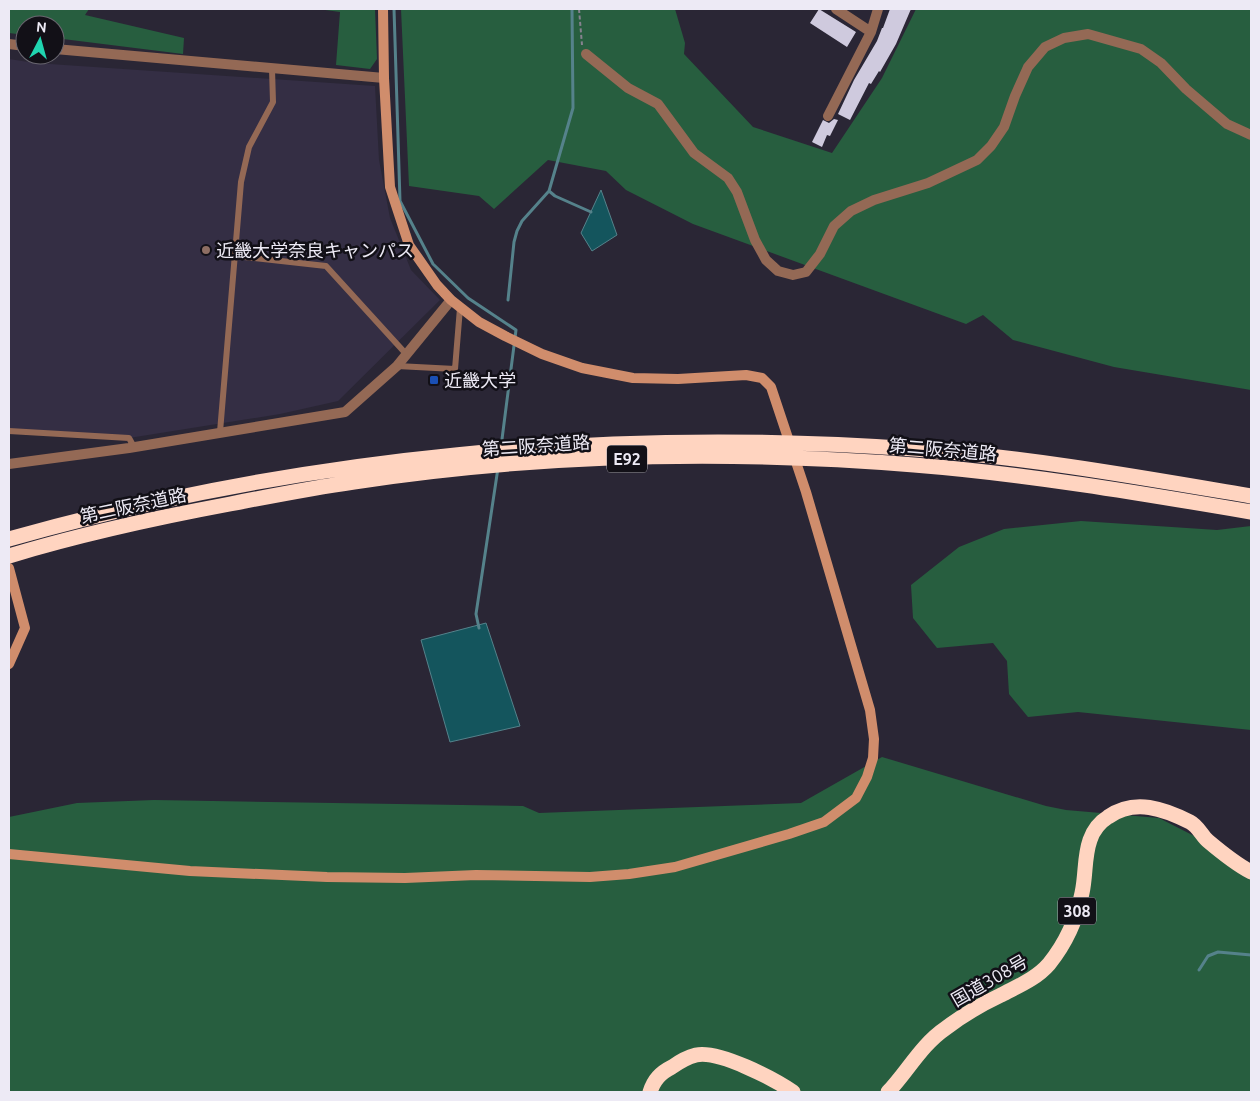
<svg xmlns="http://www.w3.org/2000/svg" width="1260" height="1101" font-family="Ubuntu,'Noto Sans JP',sans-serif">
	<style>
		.built { fill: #342e44 }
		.forest { fill: #275e3f }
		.water { fill: #14555d; stroke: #55828b }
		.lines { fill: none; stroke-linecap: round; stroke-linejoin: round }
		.stream { stroke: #55828b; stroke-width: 3 }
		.building { fill: #cfcade }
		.path { stroke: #86828f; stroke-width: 2; stroke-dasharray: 4 2.5; stroke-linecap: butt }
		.lane { stroke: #946955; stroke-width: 6 }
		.street { stroke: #946955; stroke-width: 10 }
		.secondary { stroke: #d08d6c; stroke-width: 10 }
		.highway { stroke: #ffd4c0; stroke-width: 15 }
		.education-dot { fill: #8d6e63; stroke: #121017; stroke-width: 2 }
		.transit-dot { fill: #1a4fb4; stroke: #121017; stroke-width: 2 }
		.labels { text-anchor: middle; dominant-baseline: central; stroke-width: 5; stroke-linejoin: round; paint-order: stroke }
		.shield { fill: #121017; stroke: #aba9b2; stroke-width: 1 }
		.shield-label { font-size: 16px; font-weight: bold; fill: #edeaf5 }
		.poi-label { font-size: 18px; fill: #edeaf5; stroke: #121017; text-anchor: start }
		.street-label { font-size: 18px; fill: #edeaf5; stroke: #121017 }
	</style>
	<rect width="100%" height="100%" fill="#2a2635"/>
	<path class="built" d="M9,59L35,63L375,86L379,160L390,218L411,270L440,300L338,401L280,414L129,438L9,431Z"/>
	<path class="forest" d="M9,9H89L85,15L184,38L183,54L55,38V25H25V35L9,33Z
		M318,9H375L377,59L370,69L336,65L340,12Z
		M401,9H675L685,43L684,54L753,127L832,153L882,78L916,9H1251V390L1114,367L1013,340L983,315L966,324L693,224L626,190L606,171L548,160L494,209L479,196L409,186Z
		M1081,521L1217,530L1251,526V730L1078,712L1028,717L1009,694L1007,661L993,643L937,648L913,618L911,585L959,547L1004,529Z
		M882,757L1046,806L1066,810L1159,818L1251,865V1092H9V817L77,803L154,800L523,806L539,813L801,803Z"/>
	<path class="water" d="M601,190L617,235L592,251L581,233Z
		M486,623L520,726L450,742L421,640Z"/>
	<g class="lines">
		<path class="stream" d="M394,9L400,201L433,264L468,298L516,330L501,447
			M549,191L555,196L591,212
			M508,300L514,242L517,231L522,221L549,191L573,108L572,9
			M479,628L476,614L498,468
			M1199,970L1208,956L1218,952L1251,955"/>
	</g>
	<path class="building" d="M819,9L856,32L847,47L810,23Z
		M890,9H911L896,44L880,72L879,71L871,84L869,83L850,120L838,114L854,80L877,41L882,28H883Z
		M834,119L838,120L830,136L827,135L822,147L812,142L823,120L829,123Z"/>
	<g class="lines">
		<path class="path" d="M579,9L582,45"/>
		<path class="lane" d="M235,256L326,266L407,355
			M397,366L455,369L460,308
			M9,431L129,438L134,447
			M220,432L241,182L249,147L273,102L272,69"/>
		<path class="street" d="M836,9L871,32
			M9,44L25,46
			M55,49L384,78
			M586,54L628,88L658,104L694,153L728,178L737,192L755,240L766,260L778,271L793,275L806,272L820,254L834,226L851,211L874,200L928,183L977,160L991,146L1004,127L1015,96L1028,67L1045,47L1064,38L1088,34L1141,49L1161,63L1186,89L1227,124L1251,135
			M828,116L871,32L878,9
			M9,464L129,448L345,412L397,366L451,300"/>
		<path class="secondary" d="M9,568L25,628L9,664
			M9,854L190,871L327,877L405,878L476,875L590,877L629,874L675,867L789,834L824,822L856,798L867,777L873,758L874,739L870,710L806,492L771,387L762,378L746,375L678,379L633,378L582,368L542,354L505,336L479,322L451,300L437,285L409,245L390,187L384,78L383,9"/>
		<path class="highway" d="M9,539C303,456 610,427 914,449C1027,457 1139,477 1251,496
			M9,556C82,534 155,518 230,504C271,496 312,488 354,482C538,454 728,450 914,465C1027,474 1139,493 1251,512
			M650,1092C654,1080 660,1073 672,1067C679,1062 688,1057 696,1055C719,1050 774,1079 793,1092
			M888,1092C908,1071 921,1045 946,1028C963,1015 982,1004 1001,995C1018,986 1036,979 1049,964C1065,944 1077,918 1082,893C1086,875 1084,857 1090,840C1093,831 1100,822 1108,817C1135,798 1164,809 1190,822C1198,826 1202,836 1208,841C1221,852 1236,864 1251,872"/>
	</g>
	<circle class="education-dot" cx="206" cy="250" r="5"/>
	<rect class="transit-dot" x="429" y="375" width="10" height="10" rx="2.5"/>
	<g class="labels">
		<g class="shield">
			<rect x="607" y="445.5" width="40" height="27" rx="4"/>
			<rect x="1058" y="897.5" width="38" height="27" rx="4"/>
		</g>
		<g class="shield-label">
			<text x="627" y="459">E92</text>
			<text x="1077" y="911">308</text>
		</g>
		<g class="poi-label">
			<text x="216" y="250">近畿大学奈良キャンパス</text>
			<text x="444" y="380">近畿大学</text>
		</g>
		<g class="street-label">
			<text transform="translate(536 445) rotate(-4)">第二阪奈道路</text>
			<text transform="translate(943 449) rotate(5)">第二阪奈道路</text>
			<text transform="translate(133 505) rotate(-12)">第二阪奈道路</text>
			<text transform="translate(989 980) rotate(-30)">国道308号</text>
		</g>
	</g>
	<rect width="1260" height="1101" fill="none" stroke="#edeaf5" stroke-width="20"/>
	<g transform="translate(40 40) rotate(6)"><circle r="24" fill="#121017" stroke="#6a6770"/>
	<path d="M0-4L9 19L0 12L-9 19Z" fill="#20d5b0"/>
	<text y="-8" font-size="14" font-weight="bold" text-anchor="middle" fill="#edeaf5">N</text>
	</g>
</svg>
